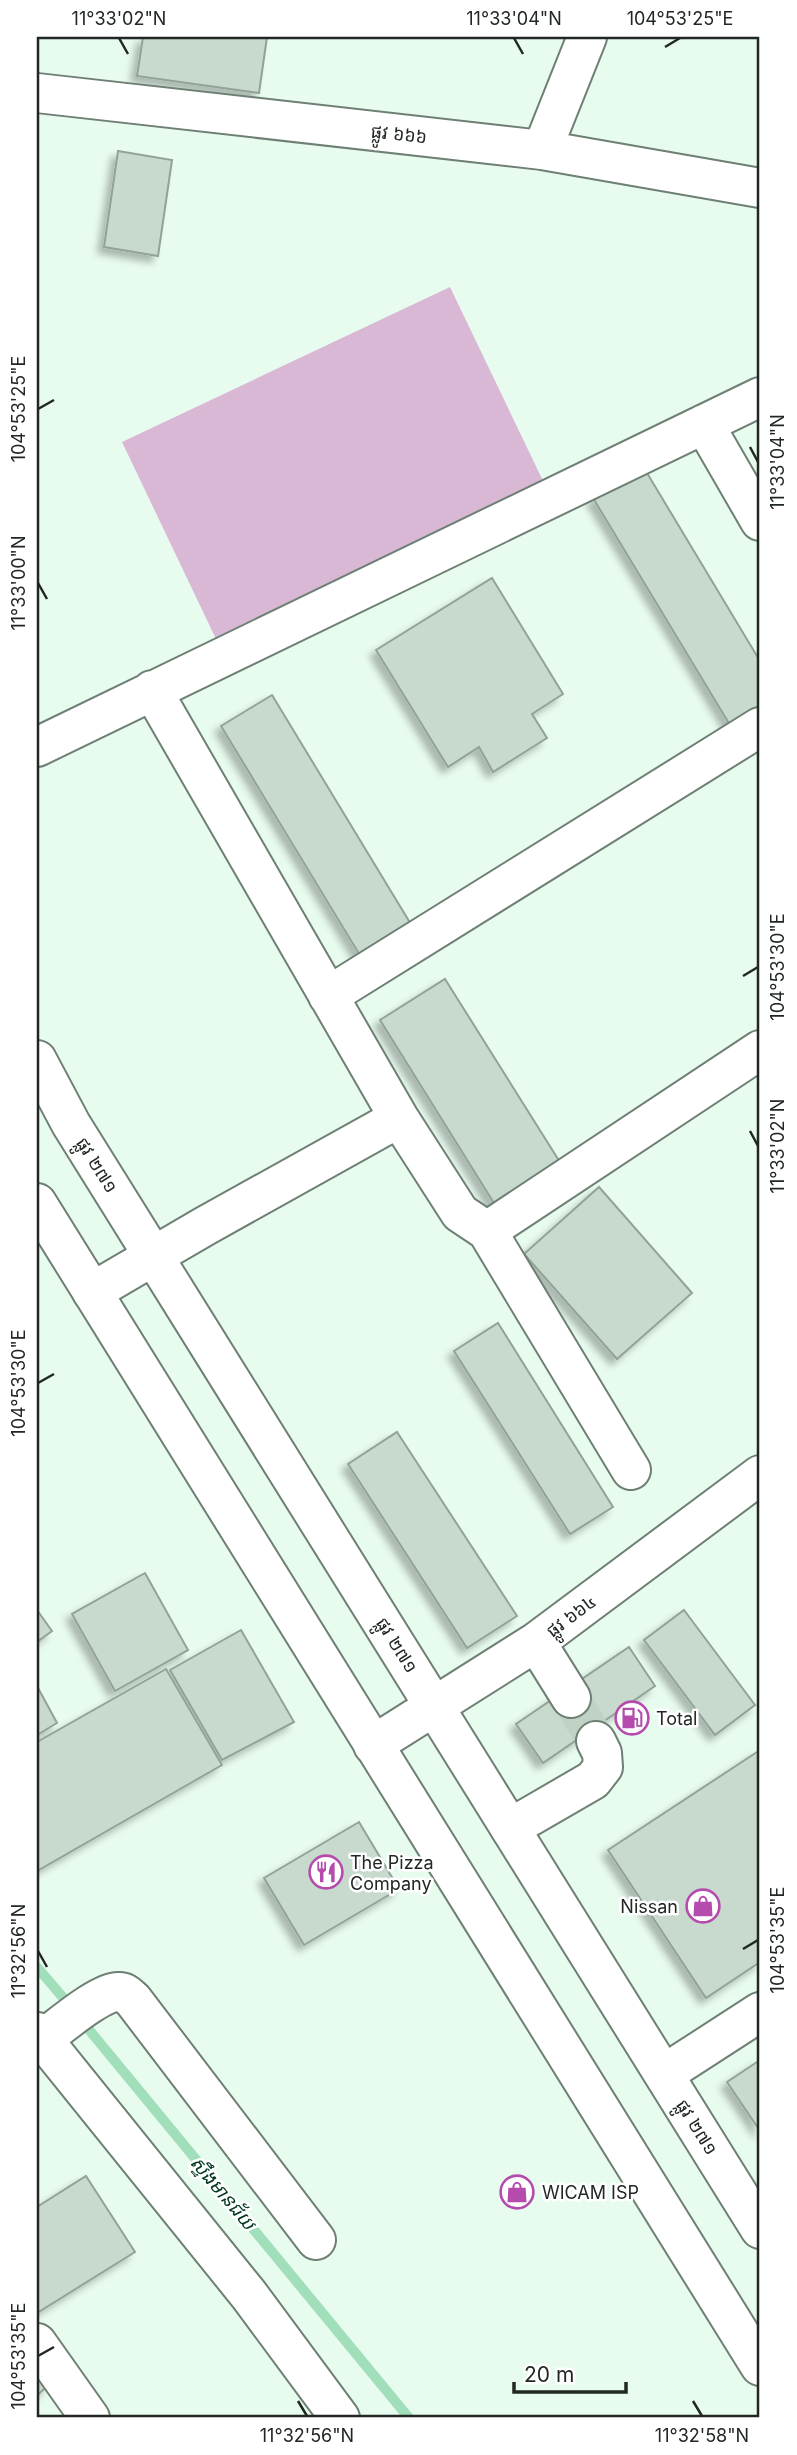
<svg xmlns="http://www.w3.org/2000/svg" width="797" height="2455" font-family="Inter,'Noto Sans Khmer',sans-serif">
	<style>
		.green { fill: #d9b8d5 }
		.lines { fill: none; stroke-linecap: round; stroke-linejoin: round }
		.stream { stroke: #a0dfb9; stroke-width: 10 }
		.building { fill: #c8dace; stroke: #91a398; stroke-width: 2; filter: url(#shadow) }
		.minor-tunnel { stroke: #c0d1c6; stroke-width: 38; stroke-dasharray: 38 19; stroke-linecap: butt }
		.minor-casing { stroke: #6e7f74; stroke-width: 42 }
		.major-casing { stroke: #6e7f74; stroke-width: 42 }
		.minor { stroke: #fff; stroke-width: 38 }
		.major { stroke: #fff; stroke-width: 38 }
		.ticks { fill: none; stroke: #212723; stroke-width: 2.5 }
		.labels { text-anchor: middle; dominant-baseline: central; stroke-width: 5; stroke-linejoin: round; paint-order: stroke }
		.street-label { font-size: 18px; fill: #212723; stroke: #fff }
		.poi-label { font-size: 18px; fill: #212723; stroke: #fff; text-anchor: start }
		.water-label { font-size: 19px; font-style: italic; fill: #033820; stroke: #fff }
		.neatline { fill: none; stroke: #212723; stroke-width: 2.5 }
		.ticks-label { font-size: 18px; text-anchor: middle; fill: #212723 }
	</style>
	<defs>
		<filter id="shadow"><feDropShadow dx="-6" dy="6" stdDeviation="3.5" flood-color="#0004"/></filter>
	</defs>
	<rect width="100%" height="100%" fill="#e8fbef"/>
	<path class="green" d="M450,287L545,485L217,641L122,442Z"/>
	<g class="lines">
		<path class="stream" d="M37,1967L71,2007
			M81,2020L409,2418"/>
	</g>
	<path class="building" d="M143,37H267L259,93L137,76Z
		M118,151L172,160L158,256L104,247Z
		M644,468L760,661V720L736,735L593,498Z
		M492,578L563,694L532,714L547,738L493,772L479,747L448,767L376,650Z
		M272,695L415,931L364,962L221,726Z
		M445,979L563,1167L497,1208L380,1020Z
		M599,1187L692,1293L617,1359L524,1254Z
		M498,1323L613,1507L570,1534L454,1351Z
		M397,1432L517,1616L467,1648L348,1464Z
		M145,1573L188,1650L115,1691L72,1614Z
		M37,1610L52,1631L37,1642Z
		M684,1610L755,1705L715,1735L644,1640Z
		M241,1630L294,1722L222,1760L170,1670Z
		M629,1647L655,1686L543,1763L516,1724Z
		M166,1669L222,1765L37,1871V1742Z
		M37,1686L57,1723L37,1735Z
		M760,1750V1962L706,1998L608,1850Z
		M359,1822L399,1889L304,1945L264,1878Z
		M760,2060V2131L727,2082Z
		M86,2176L135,2252L37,2313V2207Z
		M37,2369L49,2385L37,2395Z"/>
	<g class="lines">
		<path class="minor-tunnel" d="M571,1698L596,1741"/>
		<defs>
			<path id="minor" d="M37,93L542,150L760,188
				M542,150L587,37
				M704,424L760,521
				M152,690L399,1118L460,1213L487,1231L760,1050
				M37,747L760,397
				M328,996L760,727
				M487,1231L631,1470
				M92,1292L205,1226L399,1118
				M536,1642L571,1698
				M373,1745L536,1642L760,1475
				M510,1828L593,1780L603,1767L602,1753L596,1741
				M37,2032L249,2295L340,2418
				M43,2039C58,2028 102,1990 119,1992C126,1992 128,1996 133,2000L316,2240
				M664,2074L760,2012
				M37,2343L90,2418"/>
			<path id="major" d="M37,1060L71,1124L760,2229
				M37,1203L760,2366"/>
		</defs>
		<use href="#minor" class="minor-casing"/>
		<use href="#major" class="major-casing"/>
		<use href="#minor" class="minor"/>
		<use href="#major" class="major"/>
	</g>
	<path class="ticks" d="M119,38L128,54M514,38L523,54M665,47L680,38M38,409L54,400M750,447L758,462M38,583L47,599M743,976L758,967M750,1131L758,1146M38,1383L54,1374M743,1949L758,1940M38,1951L47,1967M38,2356L54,2347M298,2401L307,2416M693,2401L702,2416"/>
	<defs>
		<symbol id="fuel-ring" viewBox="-11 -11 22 22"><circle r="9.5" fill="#fff" stroke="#b44bad" stroke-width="1.5"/><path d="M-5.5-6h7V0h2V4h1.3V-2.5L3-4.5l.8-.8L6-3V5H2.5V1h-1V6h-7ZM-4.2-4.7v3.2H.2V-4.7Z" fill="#b44bad"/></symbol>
		<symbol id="restaurant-ring" viewBox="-11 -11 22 22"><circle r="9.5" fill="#fff" stroke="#b44bad" stroke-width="1.5"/><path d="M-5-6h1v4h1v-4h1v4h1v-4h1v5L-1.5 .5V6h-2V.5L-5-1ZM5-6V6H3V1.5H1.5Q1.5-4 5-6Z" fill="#b44bad"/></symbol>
		<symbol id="shop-ring" viewBox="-11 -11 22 22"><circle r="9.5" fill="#fff" stroke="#b44bad" stroke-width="1.5"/><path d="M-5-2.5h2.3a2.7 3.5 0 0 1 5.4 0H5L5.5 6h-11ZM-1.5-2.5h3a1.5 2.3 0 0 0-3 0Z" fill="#b44bad"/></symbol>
	</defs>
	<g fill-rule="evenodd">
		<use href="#fuel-ring" x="613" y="1699" width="38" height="38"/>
		<use href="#restaurant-ring" x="307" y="1853" width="38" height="38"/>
		<use href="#shop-ring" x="684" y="1887" width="38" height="38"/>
		<use href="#shop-ring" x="498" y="2173" width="38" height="38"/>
	</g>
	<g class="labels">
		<g class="street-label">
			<text transform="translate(399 134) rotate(6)">ផ្លូវ ៦៦៦</text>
			<text transform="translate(97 1165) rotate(58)">ផ្លូវ ២៧១</text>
			<text transform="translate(571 1616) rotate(-37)">ផ្លូវ ៦៦៤</text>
			<text transform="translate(397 1645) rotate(58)">ផ្លូវ ២៧១</text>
			<text transform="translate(697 2127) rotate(58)">ផ្លូវ ២៧១</text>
		</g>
		<g class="poi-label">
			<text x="656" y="1718">Total</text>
			<text x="350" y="1862">The Pizza<tspan x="350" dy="21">Company</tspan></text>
			<text x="678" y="1906" text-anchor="end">Nissan</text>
			<text x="542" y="2192">WICAM ISP</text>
		</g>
		<g class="water-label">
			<text transform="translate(223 2193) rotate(50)">ស្ទឹងមានជ័យ</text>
		</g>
	</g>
	<rect width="797" height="2455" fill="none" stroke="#ffffff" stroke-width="77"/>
	<path d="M514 2382v10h112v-10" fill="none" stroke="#212723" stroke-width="3.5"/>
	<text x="524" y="2382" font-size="21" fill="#212723" stroke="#ffffff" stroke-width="5" paint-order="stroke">20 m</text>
	<rect x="38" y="38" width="720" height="2378" class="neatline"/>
	<g class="ticks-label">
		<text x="119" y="25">11°33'02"N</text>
		<text x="514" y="25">11°33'04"N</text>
		<text x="680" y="25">104°53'25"E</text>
		<text transform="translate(19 409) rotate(-90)" y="6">104°53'25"E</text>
		<text transform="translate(778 462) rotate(-90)" y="6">11°33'04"N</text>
		<text transform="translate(19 583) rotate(-90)" y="6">11°33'00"N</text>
		<text transform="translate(778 967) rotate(-90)" y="6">104°53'30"E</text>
		<text transform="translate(778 1146) rotate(-90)" y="6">11°33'02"N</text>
		<text transform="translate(19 1383) rotate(-90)" y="6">104°53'30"E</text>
		<text transform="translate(778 1940) rotate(-90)" y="6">104°53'35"E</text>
		<text transform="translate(19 1951) rotate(-90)" y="6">11°32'56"N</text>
		<text transform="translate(19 2356) rotate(-90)" y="6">104°53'35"E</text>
		<text x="307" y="2442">11°32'56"N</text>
		<text x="702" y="2442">11°32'58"N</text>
	</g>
</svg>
